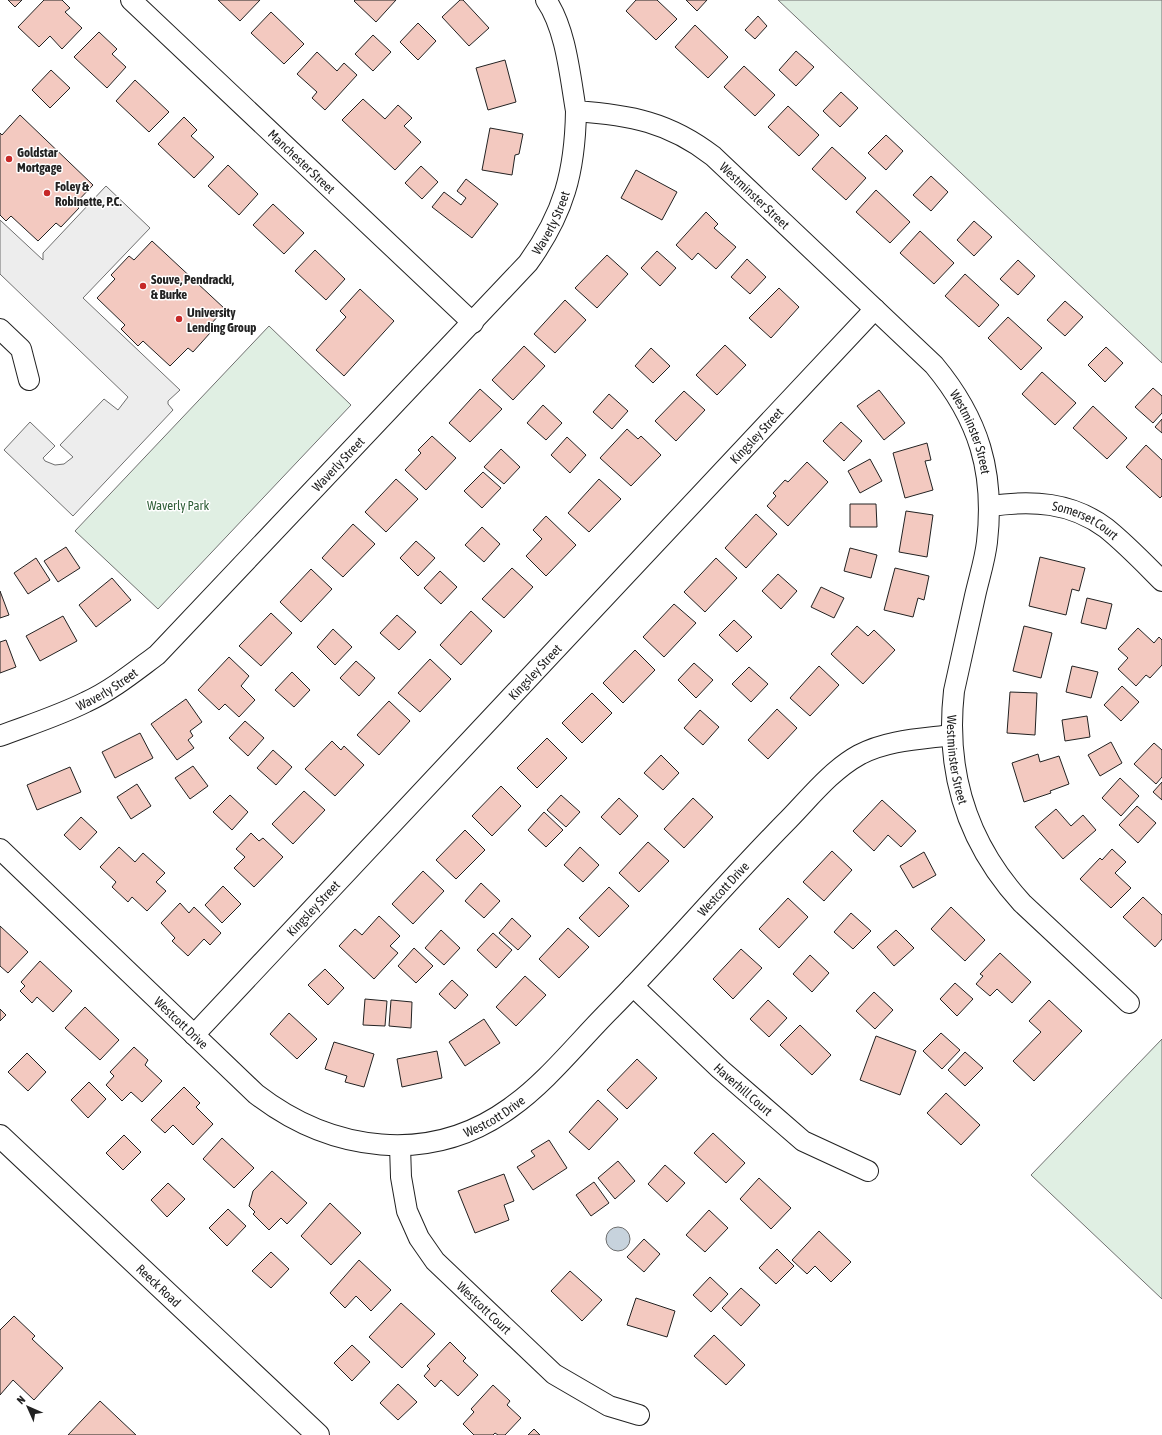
<svg xmlns="http://www.w3.org/2000/svg" width="1162" height="1435" font-family="'Asap Condensed',sans-serif">
	<style>
		.green { fill: #e0efe3; stroke: #6f6f6f }
		.parking { fill: #ededed; stroke: #6f6f6f }
		.water { fill: #c7d3dd; stroke: #6f6f6f }
		.building { fill: #f3c9c0; stroke: #222 }
		.lines { fill: none; stroke-linecap: round; stroke-linejoin: round }
		.street-casing { stroke: #222; stroke-width: 22 }
		.secondary-casing { stroke: #222; stroke-width: 24 }
		.street { stroke: #fff; stroke-width: 20 }
		.secondary { stroke: #fff; stroke-width: 22 }
		.poi-dot { fill: #c62828; stroke: #fff; stroke-width: 1.5 }
		.labels { text-anchor: middle; dominant-baseline: central; stroke-width: 3; stroke-linejoin: round; paint-order: stroke }
		.poi-label { font-size: 13px; font-weight: bold; fill: #222; stroke: #fff; text-anchor: start }
		.street-label { font-size: 13px; fill: #222; stroke: #fff }
		.park-label { font-size: 13px; fill: #2f5e38; stroke: #fff }
	</style>
	<rect width="100%" height="100%" fill="#fff"/>
	<path class="green" d="M778,0H1162V363Z
		M269,326L351,405L158,609L75,531Z
		M1162,1039V1299L1031,1175Z"/>
	<path class="parking" d="M106,186L150,228L83,298L180,390L168,401V404L173,410L73,516L4,450L30,422L55,446L43,458L45,461L55,465L64,464L73,457L60,445L104,399L118,410L128,397L0,274V220L43,260V253Z"/>
	<path class="water" d="M606 1239a12 12 0 1 1 24 0a12 12 0 1 1-24 0Z"/>
	<path class="building" d="M8,0H22L15,7Z
		M44,0H62L70,8L65,12L82,28L62,49L50,36L39,47L18,27Z
		M218,0H260L240,21Z
		M355,0H396L376,22L354,1Z
		M460,0H463L489,28L469,46L442,17Z
		M636,0H657L677,19L656,40L626,11Z
		M686,0H707L697,11Z
		M271,12L304,44L284,64L251,33Z
		M758,16L767,26L755,39L745,30Z
		M418,23L436,41L418,60L400,42Z
		M695,25L728,57L708,78L675,47Z
		M99,32L117,49L112,54L126,67L107,88L74,57Z
		M373,35L391,52L373,71L355,54Z
		M796,51L814,67L796,86L779,70Z
		M317,52L337,71L344,63L357,75L325,110L312,98L317,92L297,74Z
		M505,60L516,102L488,110L476,68Z
		M744,66L775,95L755,116L724,87Z
		M51,70L70,88L50,108L32,90Z
		M135,80L169,112L149,132L116,101Z
		M841,92L858,108L840,127L823,111Z
		M363,99L385,119L398,105L412,118L404,126L421,142L395,170L342,120Z
		M788,106L819,135L799,156L768,127Z
		M20,115L93,185L75,204L79,208L61,227L56,223L38,241L11,216L6,221L0,215V133L2,135Z
		M184,117L197,130L191,136L214,157L194,178L158,144Z
		M490,128L523,134L519,154L515,155L512,175L482,170Z
		M886,135L903,151L886,170L868,153Z
		M832,147L866,178L846,200L812,169Z
		M228,165L258,194L239,215L208,186Z
		M421,166L438,182L422,199L405,183Z
		M636,170L677,192L662,220L621,198Z
		M931,176L948,192L931,211L913,195Z
		M466,179L498,204L472,238L432,207L444,192L461,205L466,198L457,191Z
		M876,190L910,222L890,243L856,212Z
		M273,204L304,233L284,254L253,225Z
		M706,212L718,224L714,228L736,247L716,269L698,253L692,260L676,245Z
		M974,221L992,237L974,256L957,240Z
		M920,231L954,263L934,284L900,253Z
		M152,241L225,309L206,329L210,333L193,352L188,348L170,366L143,341L138,346L121,329L125,325L97,298L115,279L111,275L129,256L134,260Z
		M315,250L345,279L326,300L295,271Z
		M657,251L676,268L660,286L641,268Z
		M607,255L628,274L597,308L575,288Z
		M747,259L766,277L750,294L731,277Z
		M1018,260L1035,276L1018,295L1000,279Z
		M965,274L999,305L979,327L945,296Z
		M779,288L799,307L771,338L749,318Z
		M360,289L394,321L344,376L316,350L346,317L340,311Z
		M565,300L586,320L555,353L534,334Z
		M1065,301L1083,317L1065,336L1047,320Z
		M1008,317L1042,348L1021,370L988,338Z
		M725,345L746,365L717,395L696,375Z
		M524,346L545,366L513,400L492,380Z
		M1106,347L1123,363L1105,382L1088,365Z
		M651,348L670,366L653,383L635,366Z
		M1042,372L1076,403L1055,425L1022,394Z
		M1153,388L1162,396V413L1153,423L1135,407Z
		M480,389L502,409L470,442L449,423Z
		M879,390L905,423L884,440L857,406Z
		M684,391L705,410L676,441L655,421Z
		M609,394L628,411L612,429L593,412Z
		M543,405L562,423L546,440L527,423Z
		M1093,406L1127,438L1107,459L1073,428Z
		M1162,419V433L1155,427Z
		M841,422L862,441L844,461L823,441Z
		M627,429L638,439L641,436L661,455L631,486L600,458Z
		M432,436L456,458L426,490L405,470L421,453L418,450Z
		M567,437L586,455L570,473L551,455Z
		M927,443L931,460L925,461L933,490L905,498L893,453Z
		M1146,445L1162,460V496L1160,498L1126,467Z
		M501,449L520,467L504,484L484,467Z
		M870,459L882,481L860,493L848,471Z
		M807,462L828,482L788,526L767,506L776,496L773,493L785,480L788,482Z
		M483,472L501,488L482,508L464,491Z
		M396,479L418,499L386,532L365,512Z
		M599,479L621,499L589,532L568,513Z
		M850,504H876L877,527H850Z
		M906,511L933,515L927,557L899,552Z
		M756,514L777,534L746,568L725,548Z
		M546,516L576,545L546,576L526,556L542,539L533,530Z
		M353,524L375,544L343,577L322,558Z
		M482,527L500,544L484,562L465,545Z
		M416,541L435,558L418,576L400,558Z
		M66,547L80,568L58,582L44,561Z
		M850,548L877,555L871,578L844,571Z
		M1040,557L1085,568L1079,591L1072,589L1066,615L1029,606Z
		M36,558L50,580L28,594L14,573Z
		M716,558L737,578L705,612L684,592Z
		M512,568L533,587L504,618L482,599Z
		M895,568L929,576L924,600L918,598L913,617L884,610Z
		M311,569L332,589L301,622L280,602Z
		M440,571L457,587L441,604L424,588Z
		M778,574L797,591L781,609L762,591Z
		M112,578L131,600L96,627L79,605Z
		M821,587L844,598L834,618L811,607Z
		M0,591L9,615L0,618Z
		M1087,598L1112,604L1106,629L1081,623Z
		M674,604L696,623L664,657L643,637Z
		M471,611L492,631L461,665L440,645Z
		M271,613L292,633L261,666L239,646Z
		M397,615L416,632L399,650L380,633Z
		M63,616L77,641L40,661L26,636Z
		M734,620L752,637L737,652L719,635Z
		M857,626L868,636L874,630L895,650L863,684L831,654Z
		M1024,626L1052,633L1041,678L1013,671Z
		M1138,628L1154,643L1159,637L1162,640V665L1150,678L1146,675L1136,686L1118,669L1128,658L1118,649Z
		M333,629L352,647L335,665L317,647Z
		M6,640L16,667L0,673V642Z
		M635,650L655,670L623,703L603,683Z
		M229,657L249,676L241,686L255,700L239,717L225,704L219,710L198,690Z
		M430,659L451,679L420,712L398,693Z
		M356,661L375,678L359,696L340,678Z
		M694,663L713,680L696,698L678,680Z
		M819,666L839,685L810,716L790,698Z
		M1072,666L1098,672L1091,698L1066,692Z
		M749,667L768,684L751,702L732,684Z
		M292,672L310,690L294,707L275,690Z
		M1122,686L1139,702L1121,721L1104,705Z
		M1010,692L1037,693L1035,735L1007,733Z
		M592,693L612,713L582,743L562,723Z
		M186,699L202,722L190,731L193,736L188,740L194,748L177,760L151,724Z
		M389,701L410,721L379,755L357,735Z
		M777,709L797,728L768,759L748,740Z
		M700,710L719,727L703,745L684,728Z
		M1087,716L1090,737L1065,741L1062,720Z
		M245,721L264,738L248,756L229,738Z
		M140,733L153,758L115,778L102,752Z
		M547,738L567,758L537,788L517,768Z
		M332,741L341,750L344,746L364,765L335,796L305,769Z
		M1111,742L1122,763L1100,776L1088,755Z
		M1154,743L1162,750V777L1156,784L1134,764Z
		M273,750L292,767L276,785L257,768Z
		M1038,754L1040,762L1059,756L1069,784L1050,791L1051,793L1024,802L1012,763Z
		M661,755L679,773L663,790L644,773Z
		M193,766L208,786L190,799L175,778Z
		M70,767L81,792L37,810L27,785Z
		M1120,778L1139,796L1121,816L1102,798Z
		M1162,782V800L1153,792Z
		M137,784L151,806L131,819L117,797Z
		M501,786L521,806L492,836L472,816Z
		M304,791L325,810L293,844L272,824Z
		M230,795L248,812L232,830L213,812Z
		M561,795L580,812L566,827L547,810Z
		M619,798L638,816L620,835L601,817Z
		M693,798L713,817L684,848L664,829Z
		M882,800L916,831L901,847L888,835L874,851L853,831Z
		M1137,806L1156,823L1138,843L1119,825Z
		M1056,809L1071,826L1083,815L1096,830L1063,859L1035,827Z
		M544,812L563,830L546,847L528,830Z
		M81,817L97,832L80,850L64,835Z
		M465,830L485,850L456,879L436,860Z
		M251,833L259,841L263,838L283,857L254,887L234,868L245,857L236,849Z
		M648,842L669,861L639,892L619,873Z
		M119,847L135,862L143,853L165,873L156,882L166,891L147,911L132,897L128,902L112,887L116,882L100,867Z
		M580,847L599,865L583,882L564,865Z
		M1112,849L1126,862L1115,873L1131,888L1111,908L1080,879L1100,858L1102,860Z
		M832,851L852,870L824,901L803,882Z
		M924,852L936,875L913,888L900,866Z
		M423,871L444,891L413,924L392,904Z
		M481,883L500,901L484,918L465,901Z
		M223,886L241,904L222,923L205,905Z
		M609,887L629,906L599,937L579,918Z
		M1143,897L1162,915V939L1155,947L1123,917Z
		M788,898L808,917L779,948L759,929Z
		M180,903L189,913L194,907L221,933L210,945L204,939L188,956L172,941L175,938L161,923Z
		M951,907L985,940L965,961L931,929Z
		M851,913L871,931L853,949L834,932Z
		M379,916L400,936L390,946L398,953L374,979L339,946L355,929L362,935Z
		M512,918L531,936L518,950L499,933Z
		M0,926L28,952L8,973L0,966Z
		M568,928L589,947L559,978L539,959Z
		M441,930L460,948L444,965L425,948Z
		M896,930L914,948L894,966L877,947Z
		M493,933L512,950L496,968L477,950Z
		M414,948L433,966L416,983L398,966Z
		M741,949L762,968L733,999L713,979Z
		M1000,953L1031,982L1012,1003L997,989L990,996L976,984L983,976L980,974Z
		M810,955L829,973L812,992L793,974Z
		M40,961L72,991L53,1012L37,997L32,1003L20,991L25,986L21,982Z
		M325,969L344,988L328,1005L308,985Z
		M525,976L546,995L516,1026L496,1007Z
		M452,980L468,995L455,1009L439,994Z
		M955,983L973,999L957,1016L940,999Z
		M874,992L893,1010L875,1029L856,1011Z
		M365,999L387,1001L385,1026L363,1025Z
		M391,1000L412,1002L411,1028L389,1026Z
		M768,1000L787,1018L769,1037L750,1019Z
		M1049,1000L1082,1031L1034,1081L1013,1061L1041,1032L1029,1021Z
		M85,1007L119,1040L100,1060L65,1028Z
		M0,1009L6,1015L0,1021Z
		M289,1013L317,1039L297,1059L270,1034Z
		M484,1019L500,1043L465,1066L449,1042Z
		M800,1025L831,1055L812,1075L780,1045Z
		M941,1033L960,1050L942,1069L923,1051Z
		M876,1036L916,1051L900,1095L860,1080Z
		M334,1042L374,1054L364,1087L345,1082L347,1076L325,1069Z
		M134,1047L148,1060L145,1065L162,1081L142,1102L131,1092L122,1101L106,1085L114,1076L110,1072Z
		M437,1051L442,1078L402,1087L397,1059Z
		M965,1052L983,1068L965,1086L948,1070Z
		M27,1053L46,1072L28,1091L8,1072Z
		M637,1059L657,1078L627,1109L607,1090Z
		M89,1082L106,1099L88,1118L71,1100Z
		M184,1087L200,1103L196,1107L213,1124L193,1145L173,1125L165,1133L151,1120Z
		M946,1093L980,1125L961,1145L927,1113Z
		M598,1100L618,1119L589,1150L569,1132Z
		M713,1133L745,1163L726,1183L694,1153Z
		M124,1135L141,1152L123,1170L106,1153Z
		M222,1138L254,1168L234,1188L203,1159Z
		M549,1140L567,1168L533,1190L517,1167L535,1156L531,1151Z
		M618,1161L635,1181L615,1199L598,1178Z
		M665,1165L685,1183L667,1202L648,1184Z
		M272,1171L307,1203L287,1224L281,1218L269,1230L253,1214L255,1212L249,1206L253,1191Z
		M504,1174L514,1201L504,1205L509,1220L475,1233L458,1191Z
		M759,1178L791,1208L771,1229L740,1199Z
		M594,1182L609,1203L591,1216L576,1195Z
		M168,1183L185,1199L167,1217L151,1200Z
		M330,1203L361,1233L331,1265L301,1236Z
		M228,1209L246,1226L227,1246L209,1228Z
		M709,1210L728,1228L705,1252L686,1235Z
		M819,1231L851,1262L831,1282L815,1266L807,1274L792,1260Z
		M644,1239L660,1254L644,1272L627,1257Z
		M777,1249L794,1266L776,1284L759,1268Z
		M271,1252L289,1269L271,1288L252,1271Z
		M359,1260L391,1290L371,1311L356,1296L345,1308L330,1293Z
		M570,1271L602,1300L582,1321L551,1291Z
		M710,1277L728,1294L711,1312L693,1295Z
		M741,1288L760,1305L741,1326L722,1308Z
		M636,1298L675,1311L667,1337L627,1325Z
		M401,1303L435,1334L402,1368L369,1337Z
		M14,1316L35,1336L32,1339L63,1368L34,1400L13,1380L0,1395V1330Z
		M714,1335L745,1365L726,1385L694,1356Z
		M450,1342L466,1358L463,1361L478,1375L458,1396L441,1380L435,1387L424,1376L430,1369L427,1366Z
		M352,1345L370,1362L352,1381L334,1363Z
		M398,1384L417,1402L398,1420L380,1403Z
		M493,1385L510,1401L507,1405L521,1418L505,1435H498L495,1433L493,1435H474L463,1424L474,1412L471,1409Z
		M100,1401L136,1435H68Z
		M534,1429L540,1435H528Z"/>
	<g class="lines">
		<defs>
			<g id="street">
				<path id="s1" d="M131,0L473,323"/>
				<path id="s2" d="M546,0C566,29 570,76 576,111C630,115 669,122 713,156L934,365C979,419 995,472 987,542C985,560 979,578 975,596C968,627 961,659 954,691C945,771 967,843 1022,903L1129,1003"/>
				<path d="M0,329L21,349L29,380"/>
				<path id="s3" d="M990,506C1032,500 1071,502 1106,528C1126,544 1144,563 1162,581"/>
				<path id="s4" d="M0,736C29,725 58,716 86,702C112,690 134,672 157,655L528,263C564,213 575,172 576,111"/>
				<path id="s5" d="M0,849L256,1094C331,1152 430,1166 510,1108C547,1082 578,1042 610,1010C670,949 725,884 785,823C808,800 830,771 859,755C887,740 921,739 952,735"/>
				<path id="s6" d="M633,986L720,1069L803,1141L868,1171"/>
				<path id="s7" d="M194,1035L875,309"/>
				<path id="s8" d="M400,1146L401,1177L407,1211L419,1238L435,1261L554,1374L609,1406L639,1415"/>
			</g>
			<g id="secondary">
				<path id="s9" d="M0,1136L318,1435"/>
			</g>
		</defs>
		<use href="#street" class="street-casing"/>
		<use href="#secondary" class="secondary-casing"/>
		<use href="#street" class="street"/>
		<use href="#secondary" class="secondary"/>
	</g>
	<g class="poi-dot">
		<circle cx="9" cy="159" r="4"/>
		<circle cx="47" cy="193" r="4"/>
		<circle cx="143" cy="286" r="4"/>
		<circle cx="179" cy="319" r="4"/>
	</g>
	<g class="labels">
		<g class="poi-label">
			<text x="17" y="152">Goldstar<tspan x="17" dy="15">Mortgage</tspan></text>
			<text x="55" y="186">Foley &amp;<tspan x="55" dy="15">Robinette, P.C.</tspan></text>
			<text x="151" y="279">Souve, Pendracki,<tspan x="151" dy="15">&amp; Burke</tspan></text>
			<text x="187" y="312">University<tspan x="187" dy="15">Lending Group</tspan></text>
		</g>
		<g class="street-label">
			<text stroke="none"><textPath href="#s1" startOffset="235">Manchester Street</textPath></text>
			<text stroke="none"><textPath href="#s2" startOffset="320">Westminster Street</textPath></text>
			<text stroke="none"><textPath href="#s4" startOffset="764">Waverly Street</textPath></text>
			<text stroke="none"><textPath href="#s2" startOffset="644">Westminster Street</textPath></text>
			<text stroke="none"><textPath href="#s7" startOffset="822">Kingsley Street</textPath></text>
			<text stroke="none"><textPath href="#s4" startOffset="441">Waverly Street</textPath></text>
			<text stroke="none"><textPath href="#s3" startOffset="99">Somerset Court</textPath></text>
			<text stroke="none"><textPath href="#s7" startOffset="498">Kingsley Street</textPath></text>
			<text stroke="none"><textPath href="#s4" startOffset="117">Waverly Street</textPath></text>
			<text stroke="none"><textPath href="#s2" startOffset="979">Westminster Street</textPath></text>
			<text stroke="none"><textPath href="#s5" startOffset="934">Westcott Drive</textPath></text>
			<text stroke="none"><textPath href="#s7" startOffset="174">Kingsley Street</textPath></text>
			<text stroke="none"><textPath href="#s5" startOffset="251">Westcott Drive</textPath></text>
			<text stroke="none"><textPath href="#s6" startOffset="151">Haverhill Court</textPath></text>
			<text stroke="none"><textPath href="#s5" startOffset="610">Westcott Drive</textPath></text>
			<text stroke="none"><textPath href="#s9" startOffset="218">Reeck Road</textPath></text>
			<text stroke="none"><textPath href="#s8" startOffset="191">Westcott Court</textPath></text>
		</g>
		<g class="park-label">
			<text x="178" y="505">Waverly Park</text>
		</g>
	</g>
	<g transform="translate(28 1407) rotate(315)" stroke="#ffffff" stroke-width="3" paint-order="stroke">
	<path d="M0-3L7 15L0 10L-7 15Z" fill="#222222"/>
	<text y="-6" font-size="11" font-weight="bold" text-anchor="middle" fill="#222222">N</text>
	</g>
</svg>
